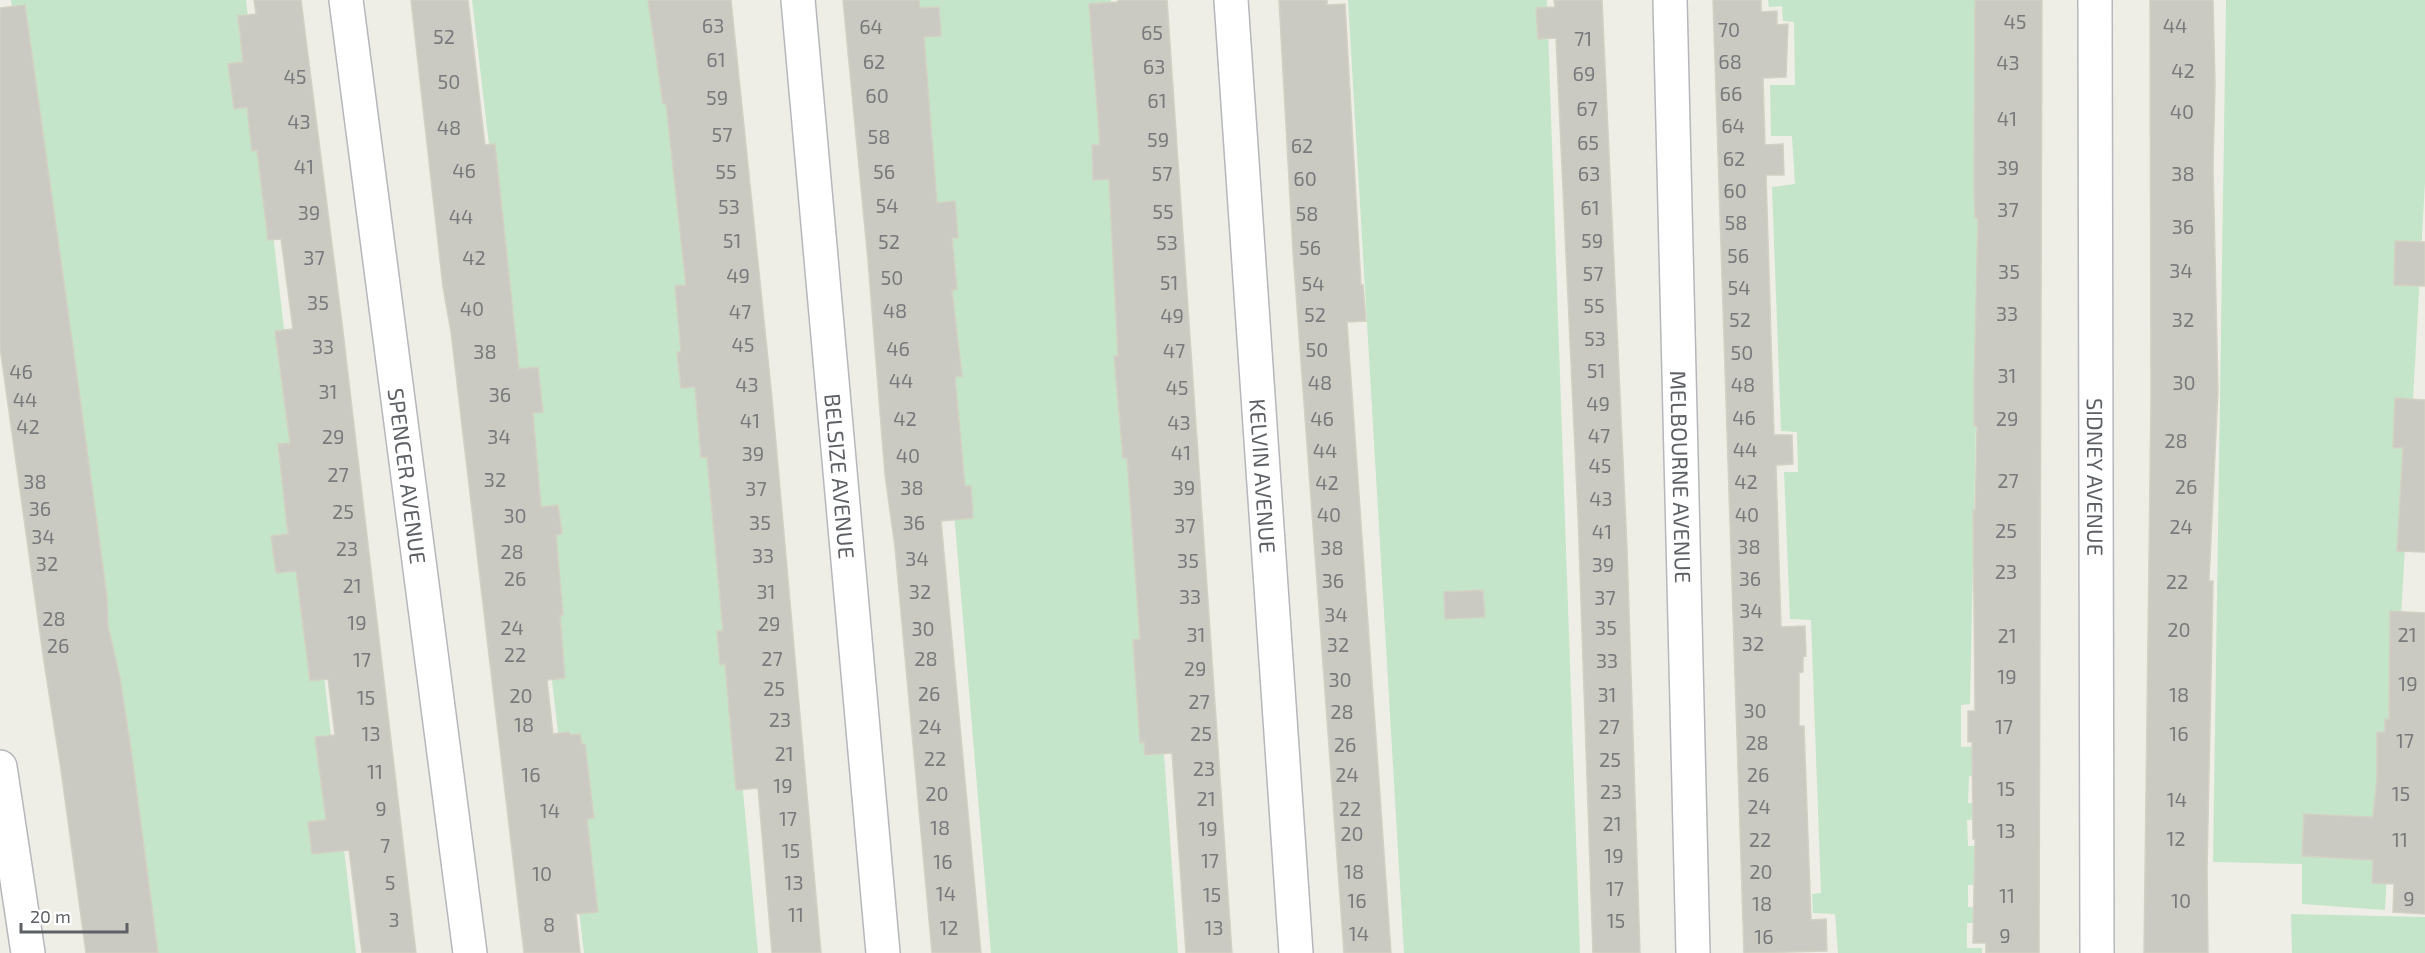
<svg xmlns="http://www.w3.org/2000/svg" width="2425" height="953" font-family="'Exo 2',sans-serif">
	<style>
		.green { fill: #c4e5c9 }
		.building { fill: #cac9c2; stroke: #d3d1c4; stroke-width: 1.5 }
		.lines { fill: none; stroke-linecap: round; stroke-linejoin: round }
		.minor-casing { stroke: #b6b7bc; stroke-width: 36 }
		.minor { stroke: #fff; stroke-width: 33 }
		.labels { text-anchor: middle; dominant-baseline: central; stroke-width: 4.5; stroke-linejoin: round; paint-order: stroke }
		.number-label { font-size: 20px; fill: #787a7c }
		.street-label { font-size: 22px; fill: #5d6065; stroke: #fff }
	</style>
	<rect width="100%" height="100%" fill="#efeee6"/>
	<path class="green" d="M11,0H246L356,953H139Z
		M472,0H670L758,953H584Z
		M911,0H1111L1178,953H991Z
		M1348,0H1547L1580,953H1404Z
		M1768,0H1985L1970,704L1961,705V747L1982,746L1983,775L1969,776L1968,803L1984,804L1985,819L1967,820L1968,846H1984L1983,884L1968,885V907L1984,908L1983,923H1967V948H1982V953H1838L1835,914L1813,913L1812,894L1821,893L1811,620L1790,619L1784,472H1798L1797,432L1781,431L1772,187L1795,184L1792,136H1771L1770,85H1795L1794,22L1783,21L1782,6L1769,7Z
		M2226,0H2425V182L2385,910L2302,904V864L2213,862Z
		M2291,914L2425,917V953H2292Z"/>
	<path class="building" d="M254,0H301L342,323L416,953H362L349,850L312,854L308,822L326,820L315,737L335,735L328,679L310,681L296,571L276,573L271,536L288,534L278,444L290,443L275,331L293,329L281,239L268,240L257,150L252,151L247,107L234,109L228,64L243,62L238,16L256,14Z
		M411,0H468L485,145L495,144L519,369L538,367L543,412L533,413L541,507L558,505L562,534L556,535L563,615H560L565,678L547,680L553,734L569,732L570,735L580,734L582,744H585L594,818L587,819L598,912L576,914L580,953H524L451,332L443,287Z
		M648,0H731L772,398L821,953H772L758,788L736,790L725,664L720,665L717,631H723L707,457L701,458L695,387L681,388L677,352H681L675,286L686,285L666,104H663Z
		M843,0H919L920,8L939,7L941,36L924,37L937,203L955,201L958,238H952L957,289L952,290L962,376L955,377L965,486H971L973,518L941,521L981,953H932L895,547L885,475L868,261Z
		M1118,0H1167L1232,953H1186L1172,753L1145,755L1144,742L1140,743L1133,640L1140,639L1127,458H1123L1114,356H1118L1109,179L1093,180L1092,145H1100L1089,4L1118,2Z
		M1279,0H1327V5L1345,4L1361,285H1363L1366,321L1347,322L1391,953H1344L1293,252Z
		M1554,0H1602L1627,548L1640,953H1593L1578,515L1556,38L1538,39L1536,8L1555,7Z
		M1713,0H1761V12L1777,11V25L1788,24L1786,77L1763,78L1765,145L1783,144L1784,175H1766L1774,435H1792L1793,464L1776,465L1781,627L1805,626L1806,656L1803,657V672L1799,673V726H1804L1811,920L1826,919L1827,951L1744,953Z
		M1975,0H2042L2039,953H1986V943H1973L1975,839H1973L1972,742H1968V711H1975L1973,510H1975L1977,426H1974V385L1978,218H1975L1974,186Z
		M2150,0H2213L2215,85L2213,165L2218,390L2209,581H2213L2207,869L2208,953H2144L2151,398Z
		M25,5L74,354L107,597L108,626L120,678L131,749L158,953H86L61,770L44,662L0,347V8Z
		M2395,241L2425,242V286L2394,285Z
		M2395,398L2425,400V552L2397,551L2403,448H2393Z
		M1483,590L1485,617L1445,619L1444,592Z
		M2390,611L2425,613V914L2393,912L2394,884L2372,883L2373,860L2302,856L2304,814L2373,817L2377,778V732H2385V719H2389Z"/>
	<g class="lines">
		<defs>
			<g id="minor">
				<path id="s1" d="M346,0L470,953"/>
				<path id="s2" d="M798,0L883,953"/>
				<path id="s3" d="M1231,0L1296,953"/>
				<path id="s4" d="M1670,0L1693,953"/>
				<path id="s5" d="M2095,0L2097,953"/>
				<path d="M0,767L28,953"/>
			</g>
		</defs>
		<use href="#minor" class="minor-casing"/>
		<use href="#minor" class="minor"/>
	</g>
	<g class="labels">
		<g class="number-label">
			<text x="2015" y="21">45</text>
			<text x="713" y="25">63</text>
			<text x="2175" y="25">44</text>
			<text x="871" y="26">64</text>
			<text x="1729" y="29">70</text>
			<text x="1152" y="32">65</text>
			<text x="444" y="36">52</text>
			<text x="1583" y="38">71</text>
			<text x="716" y="59">61</text>
			<text x="874" y="61">62</text>
			<text x="1730" y="61">68</text>
			<text x="2008" y="62">43</text>
			<text x="1154" y="66">63</text>
			<text x="2183" y="70">42</text>
			<text x="1584" y="73">69</text>
			<text x="295" y="76">45</text>
			<text x="449" y="81">50</text>
			<text x="1731" y="93">66</text>
			<text x="877" y="95">60</text>
			<text x="717" y="97">59</text>
			<text x="1157" y="100">61</text>
			<text x="1587" y="108">67</text>
			<text x="2182" y="111">40</text>
			<text x="2007" y="118">41</text>
			<text x="299" y="121">43</text>
			<text x="1733" y="125">64</text>
			<text x="449" y="127">48</text>
			<text x="722" y="134">57</text>
			<text x="879" y="136">58</text>
			<text x="1158" y="139">59</text>
			<text x="1588" y="142">65</text>
			<text x="1302" y="145">62</text>
			<text x="1734" y="158">62</text>
			<text x="304" y="166">41</text>
			<text x="2008" y="167">39</text>
			<text x="464" y="170">46</text>
			<text x="726" y="171">55</text>
			<text x="884" y="171">56</text>
			<text x="1162" y="173">57</text>
			<text x="1589" y="173">63</text>
			<text x="2183" y="173">38</text>
			<text x="1305" y="178">60</text>
			<text x="1735" y="190">60</text>
			<text x="887" y="205">54</text>
			<text x="729" y="206">53</text>
			<text x="1590" y="207">61</text>
			<text x="2008" y="209">37</text>
			<text x="1163" y="211">55</text>
			<text x="309" y="212">39</text>
			<text x="1307" y="213">58</text>
			<text x="461" y="216">44</text>
			<text x="1736" y="222">58</text>
			<text x="2183" y="226">36</text>
			<text x="732" y="240">51</text>
			<text x="1592" y="240">59</text>
			<text x="889" y="241">52</text>
			<text x="1167" y="242">53</text>
			<text x="1310" y="247">56</text>
			<text x="1738" y="255">56</text>
			<text x="314" y="257">37</text>
			<text x="474" y="257">42</text>
			<text x="2181" y="270">34</text>
			<text x="2009" y="271">35</text>
			<text x="1593" y="273">57</text>
			<text x="738" y="275">49</text>
			<text x="892" y="277">50</text>
			<text x="1169" y="282">51</text>
			<text x="1313" y="283">54</text>
			<text x="1739" y="287">54</text>
			<text x="318" y="302">35</text>
			<text x="1594" y="305">55</text>
			<text x="472" y="308">40</text>
			<text x="895" y="310">48</text>
			<text x="740" y="311">47</text>
			<text x="2007" y="313">33</text>
			<text x="1315" y="314">52</text>
			<text x="1172" y="315">49</text>
			<text x="1740" y="319">52</text>
			<text x="2183" y="319">32</text>
			<text x="1595" y="338">53</text>
			<text x="743" y="344">45</text>
			<text x="323" y="346">33</text>
			<text x="898" y="348">46</text>
			<text x="1317" y="349">50</text>
			<text x="1174" y="350">47</text>
			<text x="485" y="351">38</text>
			<text x="1742" y="352">50</text>
			<text x="1596" y="370">51</text>
			<text x="21" y="371">46</text>
			<text x="2007" y="375">31</text>
			<text x="901" y="380">44</text>
			<text x="1320" y="382">48</text>
			<text x="2184" y="382">30</text>
			<text x="747" y="384">43</text>
			<text x="1743" y="384">48</text>
			<text x="1177" y="387">45</text>
			<text x="328" y="391">31</text>
			<text x="500" y="394">36</text>
			<text x="25" y="399">44</text>
			<text x="1598" y="403">49</text>
			<text x="1744" y="417">46</text>
			<text x="905" y="418">42</text>
			<text x="1322" y="418">46</text>
			<text x="2007" y="418">29</text>
			<text x="750" y="420">41</text>
			<text x="1179" y="422">43</text>
			<text x="28" y="426">42</text>
			<text x="1599" y="435">47</text>
			<text x="333" y="436">29</text>
			<text x="499" y="436">34</text>
			<text x="2176" y="440">28</text>
			<text x="1745" y="449">44</text>
			<text x="1325" y="450">44</text>
			<text x="1181" y="452">41</text>
			<text x="753" y="453">39</text>
			<text x="908" y="455">40</text>
			<text x="1600" y="465">45</text>
			<text x="338" y="474">27</text>
			<text x="495" y="479">32</text>
			<text x="2008" y="480">27</text>
			<text x="35" y="481">38</text>
			<text x="1746" y="481">42</text>
			<text x="1327" y="482">42</text>
			<text x="2186" y="486">26</text>
			<text x="912" y="487">38</text>
			<text x="1184" y="487">39</text>
			<text x="756" y="488">37</text>
			<text x="1601" y="498">43</text>
			<text x="40" y="508">36</text>
			<text x="343" y="511">25</text>
			<text x="1329" y="514">40</text>
			<text x="1747" y="514">40</text>
			<text x="515" y="515">30</text>
			<text x="760" y="522">35</text>
			<text x="914" y="522">36</text>
			<text x="1185" y="525">37</text>
			<text x="2181" y="526">24</text>
			<text x="2006" y="530">25</text>
			<text x="1602" y="531">41</text>
			<text x="43" y="536">34</text>
			<text x="1749" y="546">38</text>
			<text x="1332" y="547">38</text>
			<text x="347" y="548">23</text>
			<text x="512" y="551">28</text>
			<text x="763" y="555">33</text>
			<text x="917" y="558">34</text>
			<text x="1188" y="560">35</text>
			<text x="47" y="563">32</text>
			<text x="1603" y="564">39</text>
			<text x="2006" y="571">23</text>
			<text x="515" y="578">26</text>
			<text x="1750" y="578">36</text>
			<text x="1333" y="580">36</text>
			<text x="2177" y="581">22</text>
			<text x="352" y="585">21</text>
			<text x="766" y="591">31</text>
			<text x="920" y="591">32</text>
			<text x="1190" y="596">33</text>
			<text x="1605" y="597">37</text>
			<text x="1751" y="610">34</text>
			<text x="1336" y="614">34</text>
			<text x="54" y="618">28</text>
			<text x="357" y="622">19</text>
			<text x="769" y="623">29</text>
			<text x="512" y="627">24</text>
			<text x="1606" y="627">35</text>
			<text x="923" y="628">30</text>
			<text x="2179" y="629">20</text>
			<text x="1196" y="634">31</text>
			<text x="2407" y="634">21</text>
			<text x="2007" y="635">21</text>
			<text x="1753" y="643">32</text>
			<text x="1338" y="644">32</text>
			<text x="58" y="645">26</text>
			<text x="515" y="654">22</text>
			<text x="772" y="658">27</text>
			<text x="926" y="658">28</text>
			<text x="362" y="659">17</text>
			<text x="1607" y="660">33</text>
			<text x="1195" y="668">29</text>
			<text x="2007" y="676">19</text>
			<text x="1340" y="679">30</text>
			<text x="2408" y="683">19</text>
			<text x="774" y="688">25</text>
			<text x="929" y="693">26</text>
			<text x="1607" y="694">31</text>
			<text x="2179" y="694">18</text>
			<text x="521" y="695">20</text>
			<text x="366" y="697">15</text>
			<text x="1199" y="701">27</text>
			<text x="1755" y="710">30</text>
			<text x="1342" y="711">28</text>
			<text x="780" y="719">23</text>
			<text x="524" y="724">18</text>
			<text x="930" y="726">24</text>
			<text x="1609" y="726">27</text>
			<text x="2004" y="726">17</text>
			<text x="371" y="733">13</text>
			<text x="1201" y="733">25</text>
			<text x="2179" y="733">16</text>
			<text x="2405" y="740">17</text>
			<text x="1757" y="742">28</text>
			<text x="1345" y="744">26</text>
			<text x="784" y="753">21</text>
			<text x="935" y="758">22</text>
			<text x="1610" y="759">25</text>
			<text x="1204" y="768">23</text>
			<text x="375" y="771">11</text>
			<text x="531" y="774">16</text>
			<text x="1347" y="774">24</text>
			<text x="1758" y="774">26</text>
			<text x="783" y="785">19</text>
			<text x="2006" y="788">15</text>
			<text x="1611" y="791">23</text>
			<text x="937" y="793">20</text>
			<text x="2401" y="793">15</text>
			<text x="1206" y="798">21</text>
			<text x="2177" y="799">14</text>
			<text x="1759" y="806">24</text>
			<text x="381" y="808">9</text>
			<text x="1350" y="808">22</text>
			<text x="550" y="810">14</text>
			<text x="788" y="818">17</text>
			<text x="1612" y="823">21</text>
			<text x="940" y="827">18</text>
			<text x="1208" y="828">19</text>
			<text x="2006" y="830">13</text>
			<text x="1352" y="833">20</text>
			<text x="2176" y="838">12</text>
			<text x="1760" y="839">22</text>
			<text x="2400" y="839">11</text>
			<text x="385" y="845">7</text>
			<text x="791" y="850">15</text>
			<text x="1614" y="855">19</text>
			<text x="1210" y="860">17</text>
			<text x="943" y="861">16</text>
			<text x="1354" y="871">18</text>
			<text x="1761" y="871">20</text>
			<text x="542" y="873">10</text>
			<text x="390" y="882">5</text>
			<text x="794" y="882">13</text>
			<text x="1615" y="888">17</text>
			<text x="946" y="893">14</text>
			<text x="1212" y="894">15</text>
			<text x="2007" y="895">11</text>
			<text x="2409" y="898">9</text>
			<text x="1357" y="900">16</text>
			<text x="2181" y="900">10</text>
			<text x="1762" y="903">18</text>
			<text x="796" y="914">11</text>
			<text x="394" y="919">3</text>
			<text x="1616" y="920">15</text>
			<text x="549" y="924">8</text>
			<text x="949" y="927">12</text>
			<text x="1214" y="927">13</text>
			<text x="1359" y="933">14</text>
			<text x="2005" y="935">9</text>
			<text x="1764" y="936">16</text>
		</g>
		<g class="street-label">
			<text stroke="none"><textPath href="#s1" startOffset="480">SPENCER AVENUE</textPath></text>
			<text stroke="none"><textPath href="#s2" startOffset="478">BELSIZE AVENUE</textPath></text>
			<text stroke="none"><textPath href="#s4" startOffset="477">MELBOURNE AVENUE</textPath></text>
			<text stroke="none"><textPath href="#s5" startOffset="477">SIDNEY AVENUE</textPath></text>
			<text stroke="none"><textPath href="#s3" startOffset="477">KELVIN AVENUE</textPath></text>
		</g>
	</g>
	<path d="M21 923v9h106v-9" fill="none" stroke="#5d6065" stroke-width="3"/>
	<text x="30" y="923" font-size="18" fill="#5d6065" stroke="#ffffff" stroke-width="4.5" paint-order="stroke">20 m</text>
</svg>
